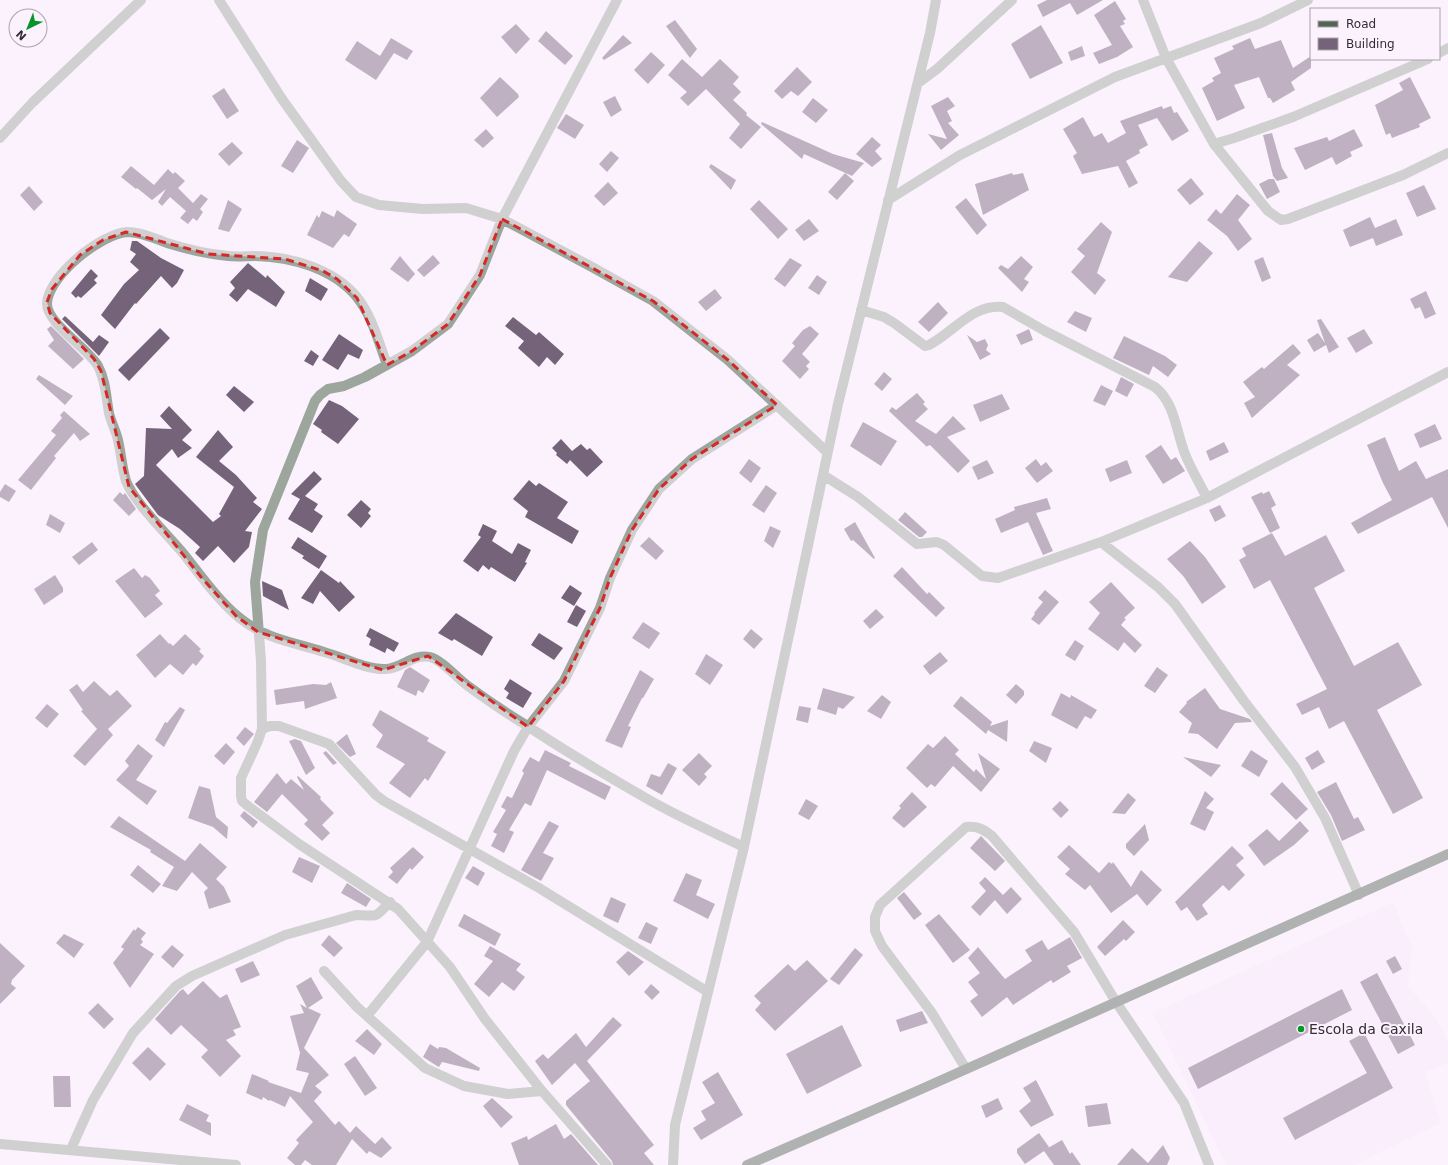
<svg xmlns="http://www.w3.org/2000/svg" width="1448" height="1165" font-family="'DejaVu Sans',sans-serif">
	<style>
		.built { fill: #f8e8fc }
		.building { fill: #75637a }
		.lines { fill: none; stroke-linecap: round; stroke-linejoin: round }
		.minor { stroke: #9ca69c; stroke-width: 10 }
		.major { stroke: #536553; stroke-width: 10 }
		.marked { fill: none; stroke: #d62828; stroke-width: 3; stroke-dasharray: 8 5; stroke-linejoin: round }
		.poi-dot { fill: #06952b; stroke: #fbf2fd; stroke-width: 1.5 }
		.labels { text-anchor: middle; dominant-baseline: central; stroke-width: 4; stroke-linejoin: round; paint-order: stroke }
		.poi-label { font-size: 14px; fill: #332b35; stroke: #fbf2fd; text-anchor: start }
	</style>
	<rect width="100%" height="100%" fill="#fbf2fd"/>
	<path class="built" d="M1393,902L1412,948L1408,986L1436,1018L1448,1041V1063L1425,1072L1441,1123L1354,1165H1226L1153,1013Z"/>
	<path class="building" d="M1047,0H1103L1077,15L1070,3L1043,17L1037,5Z
		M1115,1L1126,19L1123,21L1125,24L1120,26L1133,47L1117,57L1099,64L1093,53L1112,45L1094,15Z
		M675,20L697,49L690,58L666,26Z
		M516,24L530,39L516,54L501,37Z
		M1041,25L1063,63L1030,79L1011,44Z
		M546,31L573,56L565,65L538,41Z
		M623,35L632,43L604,60L602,58Z
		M391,38L413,51L407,60L394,53L376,80L345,60L357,41L380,56Z
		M1250,38L1255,49L1281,40L1293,68L1311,56V68L1291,82L1295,90L1273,103L1270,98H1268L1259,77L1234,85L1245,108L1217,121L1202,88L1214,81L1212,78L1221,73L1214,58L1234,49L1232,46Z
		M1082,46L1085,56L1071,61L1068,52Z
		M651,52L665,65L648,84L634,70Z
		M682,59L702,77L720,59L739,77L733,84L741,92L733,100L747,113L746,115L761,127L741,149L729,138L740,124L706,89L688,106L680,98L687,92L668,75Z
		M797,67L812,82L798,96L791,91L782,99L774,91Z
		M500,77L518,94L519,97L497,117L480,98Z
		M1410,77L1431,118L1419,124L1420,127L1392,138L1390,133L1386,135L1375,105L1403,90L1399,83Z
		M224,88L239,111L227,119L212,96Z
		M615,96L622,110L611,117L603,102Z
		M948,97L955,106L947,111L952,121L948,123L959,135L941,150L928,134L947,139L931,106Z
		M813,98L828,110L816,123L802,112Z
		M1162,106L1163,109L1171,106L1174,113L1177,112L1189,131L1172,141L1157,118L1138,125L1148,145L1139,150L1140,153L1126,161L1138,183L1129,188L1118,166L1082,174L1073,156L1077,153L1063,129L1083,117L1094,137L1102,133L1108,143L1126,133L1120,121Z
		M566,114L584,125L575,139L557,128Z
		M762,122L833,154L864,163L852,176L804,154L802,159L761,124Z
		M486,129L494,138L483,148L474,140Z
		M1354,129L1363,146L1350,152L1352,156L1336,165L1332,157L1305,170L1294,148L1327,137L1329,141Z
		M1272,133L1282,168L1288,178L1277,181L1273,176L1263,135Z
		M872,137L881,145L875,151L882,159L872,167L856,154Z
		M297,140L309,148L293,173L281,166Z
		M232,142L243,153L229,166L218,154Z
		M611,151L619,158L607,172L599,164Z
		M711,164L736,180L731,190L709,167Z
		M131,166L154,185L168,169L173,174L175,172L185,181L178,188L193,203L201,194L208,199L200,209L203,212L197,221L193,218L188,224L180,218L186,211L170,197L162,206L158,202L166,189L152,200L137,188L136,189L121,177Z
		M845,173L854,181L837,200L828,192Z
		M1012,173L1013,175L1023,173L1029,190L983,215L975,184Z
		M1191,178L1204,194L1190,205L1177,190Z
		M1269,179H1274L1280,192L1267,199L1259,184Z
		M608,182L618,193L604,206L594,196Z
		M1424,185L1436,209L1417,217L1406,193Z
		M29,186L43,202L34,211L20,195Z
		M1237,194L1250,205L1238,220L1252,239L1238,251L1227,236L1207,220L1216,209L1221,214Z
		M966,198L987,225L977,235L955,207Z
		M228,200L242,209L229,232L218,229Z
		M759,200L788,229L778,239L750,209Z
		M337,210L357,224L349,237L344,234L333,248L307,235L317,215L319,218L322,211L334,217Z
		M1370,217L1375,228L1396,219L1403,235L1376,246L1373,238L1350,247L1343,230Z
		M809,219L819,231L804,241L795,230Z
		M1101,222L1112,232L1097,273L1106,280L1095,295L1071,272L1085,256L1077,249Z
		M132,241H137L161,258L184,270L177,283L172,288L161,276L136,304L135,303L115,329L101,315L124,284L139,270L130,262L136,254L130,250Z
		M1199,241L1213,253L1187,282L1168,277Z
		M433,255L440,263L424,277L417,270Z
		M400,256L415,274L408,282L390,269Z
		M1021,256L1033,267L1024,279L1029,282L1022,292L998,268L1001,265L1008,269Z
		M1263,257L1271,278L1262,282L1254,261Z
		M790,258L802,265L785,287L774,279Z
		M248,263L266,278L267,275L285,292L276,307L248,289L237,302L229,295L235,288L230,282Z
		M91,269L98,276L94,280L97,283L81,298L78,296L76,298L71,293Z
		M817,275L827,282L819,295L808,288Z
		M310,278L328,289L321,301L305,291Z
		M715,289L722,298L706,311L698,302Z
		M1426,291L1436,314L1425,319L1420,307L1415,309L1410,299Z
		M938,302L948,313L929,332L918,322Z
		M1075,311L1092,318L1086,332L1067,322Z
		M65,316L93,342L99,335L109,342L99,356L62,319Z
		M513,317L536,335L539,332L564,354L555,365L547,357L539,367L518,348L524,341L505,326Z
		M1321,319L1339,347L1329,353L1326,345L1314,352L1307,340L1318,333L1325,343L1317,320Z
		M51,326L84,359L73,369L48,346L54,340L47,329Z
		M810,326L819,334L802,354L810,362L806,366L809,369L800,379L782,361L795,346L792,343L803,330Z
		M160,328L170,338L129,381L118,370Z
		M1029,329L1033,340L1021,345L1016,335Z
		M1364,329L1373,343L1356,353L1347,338Z
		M339,334L363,350L359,359L348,354L338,370L322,360Z
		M967,335L977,342L985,339L988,345L986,350L991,354L980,360Z
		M1124,336L1165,356L1177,365L1168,377L1153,366L1149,375L1113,358Z
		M1293,344L1301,353L1287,365L1300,375L1252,418L1244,403L1255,397L1243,382L1262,367L1264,369Z
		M311,350L319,356L313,366L304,361Z
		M884,372L892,379L882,391L874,384Z
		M39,375L73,396L65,405L36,379Z
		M1121,377L1134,384L1127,397L1115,391Z
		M1101,385L1113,391L1105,406L1093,401Z
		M234,386L254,402L244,412L226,395Z
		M917,393L925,402L923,404L928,409L915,421L936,434L953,416L966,429L947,437L970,461L958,473L930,445L925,447L926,446L889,411L892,407L896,410Z
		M1002,394L1010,409L980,422L973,405Z
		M329,400L342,406L359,419L338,444L321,432L322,430L313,424Z
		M169,406L192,430L182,440L192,448L178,458L172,449L156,465L213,522L221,516L219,514L234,487L196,457L218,430L233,447L219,461L236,475L257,498L253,502L262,509L245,531L252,532L249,547L234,563L218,546L203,561L195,553L200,547L180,529L158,515L135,484L144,476L146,428L172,429L160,416Z
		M64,411L90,434L80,441L74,433L54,456L56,458L31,490L18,480L56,435L51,431L62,418L60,415Z
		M863,422L897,441L881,466L850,446Z
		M1435,424L1442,439L1420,448L1414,434Z
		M1385,437L1399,471L1416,461L1426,479L1448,469V528L1432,497L1358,534L1351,523L1392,500L1383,483L1367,445Z
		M561,439L572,451L581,444L587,450L590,448L603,462L587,477L570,460L567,464L556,455L557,453L552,448Z
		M1224,442L1229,452L1210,461L1206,451Z
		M1161,445L1171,460L1176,457L1185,471L1163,484L1145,456Z
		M749,459L761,468L751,483L739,473Z
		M1036,459L1041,466L1046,462L1053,471L1037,483L1025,468Z
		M987,460L994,473L978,480L972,467Z
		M1127,460L1132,473L1110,482L1105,469Z
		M314,471L322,479L305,496L318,504L314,510L323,516L312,533L288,519L300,499L291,494Z
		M529,480L536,486L539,483L568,502L557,518L579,531L572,544L525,517L528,511L513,499Z
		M5,484L16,491L9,502L0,497V492Z
		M766,485L777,493L764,513L752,505Z
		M1269,491L1276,505L1271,508L1280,528L1270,533L1251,497L1262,492L1263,494Z
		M120,492L123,495L125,493L136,509L129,516L113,500Z
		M1047,498L1051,509L1036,513L1053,551L1043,555L1028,522L1001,533L995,519L1015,510L1014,507Z
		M361,500L371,509L368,513L371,516L361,528L347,515Z
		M1220,505L1226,516L1215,522L1209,510Z
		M905,512L927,532L922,537H919L898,520Z
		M50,514L65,523L60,533L46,525Z
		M855,522L875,558L874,559L853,540L851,541L844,529Z
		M483,524L497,531L492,541L512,554L518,543L531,550L525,562L527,563L515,582L491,567L489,570L483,565L478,572L463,561L481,537L478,535Z
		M770,526L781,531L773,548L764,541Z
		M1272,533L1285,556L1326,535L1345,571L1314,588L1354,666L1398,642L1422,685L1377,710L1423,798L1393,814L1344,721L1329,729L1319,707L1302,715L1296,704L1327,689L1270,580L1254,589L1239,560L1246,556L1242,548Z
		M298,537L327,556L319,569L302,558L304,556L291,548Z
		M649,537L664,551L656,560L640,546Z
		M1190,541L1205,557L1226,587L1202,604L1184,577L1167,559Z
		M92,542L98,550L79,565L72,557Z
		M902,567L927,594L929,592L945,608L936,617L893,576Z
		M134,568L142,578L145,575L150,578L160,591L155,595L163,604L145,618L115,581Z
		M321,570L339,583L340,581L355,597L339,612L320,591L313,604L301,598Z
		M55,575L63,588V592L44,605L34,589Z
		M262,581L282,590L289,610L263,596Z
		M1111,582L1135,608L1124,618L1126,619L1121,625L1142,645L1135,653L1124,642L1118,651L1088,629L1100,613L1089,602Z
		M570,585L582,593L574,606L561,598Z
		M1045,590L1059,602L1039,625L1031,619L1035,614L1034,613L1043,602L1038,598Z
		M576,605L586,611L577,627L567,622Z
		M876,609L884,617L870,629L863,621Z
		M456,613L493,637L482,656L454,639L452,641L438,633Z
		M643,622L660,633L649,649L632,638Z
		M370,628L399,643L394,652L387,648L385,653L369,645L371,639L366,636Z
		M751,629L763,639L754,649L743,639Z
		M539,633L563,648L554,660L531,645Z
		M160,634L169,644L170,643L173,646L185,634L201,649L199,651L204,656L196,666L193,663L183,675L170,664L155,678L136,655Z
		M1075,640L1084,646L1075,661L1065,655Z
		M940,652L948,661L930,675L923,666Z
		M706,654L723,665L710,685L695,674Z
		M410,667L430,680L423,693L418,690L416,696L397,687L405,670Z
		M1157,667L1168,675L1155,693L1144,686Z
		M640,670L654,679L643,698H642L628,726L631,727L622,748L605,741Z
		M510,679L532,693L523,708L506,698L509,693L504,689Z
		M94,681L110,696L117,690L132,706L108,729L113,735L85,766L73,756L97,729L81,711L83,710L69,690L77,684L83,692Z
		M331,682L337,698L305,709L304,701L276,705L274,690L313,684L326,685Z
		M1016,684L1024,691V695L1016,704L1006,695Z
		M823,688L855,697L843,709L838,707L836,715L817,709Z
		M1205,688L1220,709L1250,719L1252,722L1235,723L1217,749L1198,734L1188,733L1192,723L1179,712L1187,703L1186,702Z
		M1061,693L1070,698L1071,695L1097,710L1091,719L1085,716L1077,729L1051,715Z
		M882,695L891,702L881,719L867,711Z
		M961,696L992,722L990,726L1008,720L1007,742L988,730L986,734L953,706Z
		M47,704L59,714L47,728L35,718Z
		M799,706L811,708L808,723L796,720Z
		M180,707L185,710L164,747L155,740L165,722L167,723Z
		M380,710L429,738L427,741L446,752L428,781L425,778L410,798L389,783L405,764L376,747L383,735L372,725Z
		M245,727L254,734L244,746L236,738Z
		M347,734L356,754L350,757L336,743Z
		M945,736L959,750L955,754L974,772L976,769L986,779L978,753L1000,769L981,792L953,766L935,787L931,784L927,788L906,768L928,744L933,748Z
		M295,739L301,741L315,768L306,775L289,741Z
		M1034,741L1052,748L1046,763L1029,751Z
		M226,743L235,752L224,765L214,756Z
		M138,744L153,756L136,780L157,791L147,805L116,780L129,766L125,761Z
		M545,750L571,763L569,766L611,787L605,800L547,770L531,806L525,803L509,830L514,832L504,853L491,846L497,834L493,832L506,810L501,807L507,796L512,798L524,773L522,771L530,757L539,762Z
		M1251,750L1268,761L1259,777L1241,766Z
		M1318,750L1325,762L1312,770L1305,758Z
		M326,751L337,763L333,765L323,753Z
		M699,753L712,766L704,774L707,777L699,786L682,770Z
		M1183,757L1221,765L1211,777Z
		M668,763L677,768L662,795L646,786L651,774L660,777Z
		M277,773L286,784L291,779L304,790L297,777L298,776L321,797L320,799L334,813L322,825L330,833L322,841L304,824L308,820L282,794L267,812L254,802Z
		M1282,782L1308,809L1296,820L1270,794Z
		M1336,782L1354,819L1358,817L1365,830L1342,841L1331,815L1317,792Z
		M199,786L210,789L216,817L228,827L227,839L213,827L188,818Z
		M1205,791L1214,799L1206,808L1214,812L1205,831L1190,824Z
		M912,792L927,807L904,828L892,818L901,808L899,806Z
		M1128,793L1136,800L1125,814L1112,813Z
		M806,799L818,806L809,820L798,814Z
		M1060,801L1069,810L1061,818L1052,809Z
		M244,811L258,822L253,828L240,816Z
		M119,816L185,861L200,843L227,867L216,879L224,887L231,902L209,909L204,892L208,888L192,872L177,891L162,886L174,867L150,852L151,850L110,827Z
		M549,821L559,826L543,853L554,858L541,881L521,870Z
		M1300,821L1309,831L1294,845L1264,866L1248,845L1267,829L1279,841Z
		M1145,824L1149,840L1134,856L1126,848V844Z
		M981,836L1005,861L995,871L970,848Z
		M1069,845L1099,873L1109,862L1112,864L1113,862L1131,887L1141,870L1162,890L1147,906L1137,894L1111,913L1090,885L1085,890L1065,874L1070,869L1057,857Z
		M1232,846L1244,858L1236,865L1245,875L1229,891L1223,885L1202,905L1208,914L1197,921L1187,907L1181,911L1175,902Z
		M413,847L424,857L412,870L410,868L397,884L388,877L393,872L390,868Z
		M299,857L320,866L312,883L292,872Z
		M138,865L161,884L153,893L130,875Z
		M473,866L485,873L478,886L465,878Z
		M686,873L702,880L696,895L715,904L708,919L673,901Z
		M985,877L1003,895L1011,887L1022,899L1007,914L995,900L980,916L971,907L986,891L979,883Z
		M347,883L371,899L366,907L341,893Z
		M904,892L922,914L914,920L897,898Z
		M611,897L626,904L618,923L603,916Z
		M464,914L501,934L495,946L458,926Z
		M939,914L970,950L953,963L925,925Z
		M1123,920L1135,932L1126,941L1124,939L1105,956L1097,947Z
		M646,922L658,928L651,944L638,938Z
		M138,927L146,933L141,939L143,942L140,945L154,954L130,988L113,963L124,949L121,947L134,929L135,931Z
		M64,934L84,944L74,958L56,943Z
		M329,935L343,948L334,957L321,945Z
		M1070,937L1082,958L1067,966L1071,972L1053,983L1051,980L1013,1005L1007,997L982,1017L970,1001L978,995L968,982L980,973L968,958L978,947L1005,979L1032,961L1025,950L1042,940L1048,950Z
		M0,943L25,966L12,980L11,984L16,988L0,1004Z
		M172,945L184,955L173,968L161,957Z
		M490,946L521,964L516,970L525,977L514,991L502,982L489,997L474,984L493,961L484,956Z
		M855,948L863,955L839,985L830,979Z
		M628,951L644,962L629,976L616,962Z
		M1395,956L1402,969L1393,974L1386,961Z
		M807,960L828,981L775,1031L755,1010L761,1003L754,996L788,964L795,971Z
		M253,961L260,975L241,983L235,969Z
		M1377,973L1415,1045L1398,1054L1360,982Z
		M311,977L323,998L308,1008L321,1014L304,1048L329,1075L315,1086L322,1092L314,1101L335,1125L339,1121L350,1133L356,1126L375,1144L382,1137L392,1148L381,1158L369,1151L367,1154L352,1139L336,1165H312L305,1160L301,1165H295L287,1158L299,1143L296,1140L313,1122L290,1096L285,1107L270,1100L269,1101L263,1097L262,1100L246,1093L252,1074L269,1081L268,1082L301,1093L309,1073L296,1070L300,1053L290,1016L304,1013L300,1004L307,1008L296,986Z
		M203,981L220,998L227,994L241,1027L233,1030L236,1035L226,1040L241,1056L220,1077L201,1057L208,1050L181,1025L171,1035L155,1019L180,991L183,989L188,995Z
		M651,984L660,992L652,1000L644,992Z
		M1342,989L1352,1010L1198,1089L1188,1068Z
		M98,1003L114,1019L104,1029L88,1013Z
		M922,1011L928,1023L900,1032L896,1020Z
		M613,1017L622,1025L587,1061L654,1145L644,1153L654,1165H613L612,1161L566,1105V1101L590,1081L575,1063L552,1085L535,1061L543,1054L548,1059L576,1033L586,1047Z
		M842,1025L862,1066L807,1094L786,1054Z
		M367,1029L382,1044L374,1055L355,1041Z
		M1364,1033L1393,1088L1295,1140L1283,1118L1367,1073L1349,1041Z
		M430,1044L438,1049L439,1047L446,1048L480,1068L479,1071L442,1062L439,1067L437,1066L423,1057Z
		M148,1047L166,1064L150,1081L132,1063Z
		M355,1056L377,1088L365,1096L344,1064Z
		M718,1072L743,1115L701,1140L693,1128L706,1120L701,1111L715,1103L702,1082Z
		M53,1076H70L71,1107H54Z
		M1036,1080L1054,1115L1031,1127L1019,1111L1031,1101L1023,1088Z
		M492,1098L513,1117L501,1128L483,1106Z
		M998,1098L1003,1109L986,1118L981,1106Z
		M1107,1103L1111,1124L1088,1127L1085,1106Z
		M187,1104L209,1115L206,1121L211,1123V1136L179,1120Z
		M556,1124L564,1139L571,1134L598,1165H519L511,1143L527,1136L528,1140Z
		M1039,1133L1049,1147L1048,1148L1062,1140L1070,1154L1072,1152L1081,1165H1054L1044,1151L1025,1164L1017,1153V1149Z
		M1163,1145L1170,1158L1167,1165H1117L1132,1148L1148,1163Z"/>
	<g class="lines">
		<path class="minor" d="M219,0L282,99L341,181L356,197L379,205L423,209L466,208L502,219L592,267L653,301L728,360L827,452
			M1143,0L1166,58L1214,144L1268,211L1281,220L1288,219L1403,175L1448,153
			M1439,53L1448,48
			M918,83L937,69L1012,0
			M0,138L32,103L141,0
			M1214,144L1234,138L1293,117L1428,59
			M888,200L960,155L1115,77L1261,23L1308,0
			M861,310L884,317L894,323L925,346L929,345C954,332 972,304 1003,307L1045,331L1155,387C1175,403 1176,431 1185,454C1191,469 1200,484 1207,498
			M387,365C379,343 372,315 356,296C332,268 291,257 256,256C246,256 237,257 228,256C207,254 186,249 167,243C155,238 140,232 127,232C101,234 49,275 47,303C46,323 88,348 98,366C106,381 106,397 109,413C111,422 116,431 118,440C121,453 122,468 126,481C134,502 166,533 182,552C200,574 218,601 241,619C268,640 293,642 324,652C343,657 364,669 384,669C400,670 413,653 430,657C442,660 458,679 468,686C487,700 506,713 526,725C566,752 609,777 651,801C681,818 713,832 744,847
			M823,475L858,497L917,544L937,542L944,545L982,576L998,578L1101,542L1207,498L1448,372
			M1101,542L1158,587L1175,604L1244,701L1295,767L1325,818L1359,895
			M262,729L270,726H279L329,744L376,795L384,801L539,888L708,992
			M324,971L357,1007L425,1068L464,1086L508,1094L542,1091
			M367,1016L427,942L514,751L528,727L564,681L600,608L610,578L632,530L659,489L692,459L777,405
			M966,1069L932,1013L882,946L875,931V917L880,905L966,827C978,826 983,829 992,836L1074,932L1116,1002L1184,1103L1209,1165
			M0,1144L236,1165
			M71,1149L93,1100L133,1033L176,986L192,976L285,935L356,915C378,915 373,920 390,902
			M607,1165L542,1091L485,1019L450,967L398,909L299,844L248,806L242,801L241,796V778L258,741L262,729L261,661L255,582L263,530L315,401L320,395L328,389L344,386L365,377L412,351L448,324L480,275L502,219L617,0
			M673,1165L675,1125L744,847L838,404L930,33L936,0"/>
		<path class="major" d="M747,1165L917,1091L1448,854"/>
	</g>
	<path d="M0 0H1448V1165H0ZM502,219L653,301L728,360L777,405L692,459L659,489L632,530L610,578L600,608L564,681L528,727L428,656L383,670L258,632L236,616L201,577L129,487L101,371L94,359L50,313L47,302L52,289L80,255L103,240L126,232L208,254L285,259L323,271L337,279L357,298L387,365L412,351L448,324L480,275Z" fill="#fbf2fd" fill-opacity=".55" fill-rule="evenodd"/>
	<path class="marked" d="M502,219L653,301L728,360L777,405L692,459L659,489L632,530L610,578L600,608L564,681L528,727L428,656L383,670L258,632L236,616L201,577L129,487L101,371L94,359L50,313L47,302L52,289L80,255L103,240L126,232L208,254L285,259L323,271L337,279L357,298L387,365L412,351L448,324L480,275Z"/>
	<circle class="poi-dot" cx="1301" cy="1029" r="4"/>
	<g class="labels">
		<g class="poi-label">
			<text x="1309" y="1029">Escola da Caxila</text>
		</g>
	</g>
	<rect x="1310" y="8" width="130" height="52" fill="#fbf2fd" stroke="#aba2ad"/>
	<rect x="1318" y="21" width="20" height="6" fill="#536553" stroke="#aba2ad"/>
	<text x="1346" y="28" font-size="12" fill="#332b35">Road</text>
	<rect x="1318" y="38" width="20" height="12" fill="#75637a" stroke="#aba2ad"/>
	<text x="1346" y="48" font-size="12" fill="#332b35">Building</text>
	<g transform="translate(28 28) rotate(223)"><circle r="19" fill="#fbf2fd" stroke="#aba2ad"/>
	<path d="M0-3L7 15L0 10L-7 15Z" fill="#06952b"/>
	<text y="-6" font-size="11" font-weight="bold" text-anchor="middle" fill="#332b35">N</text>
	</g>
</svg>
